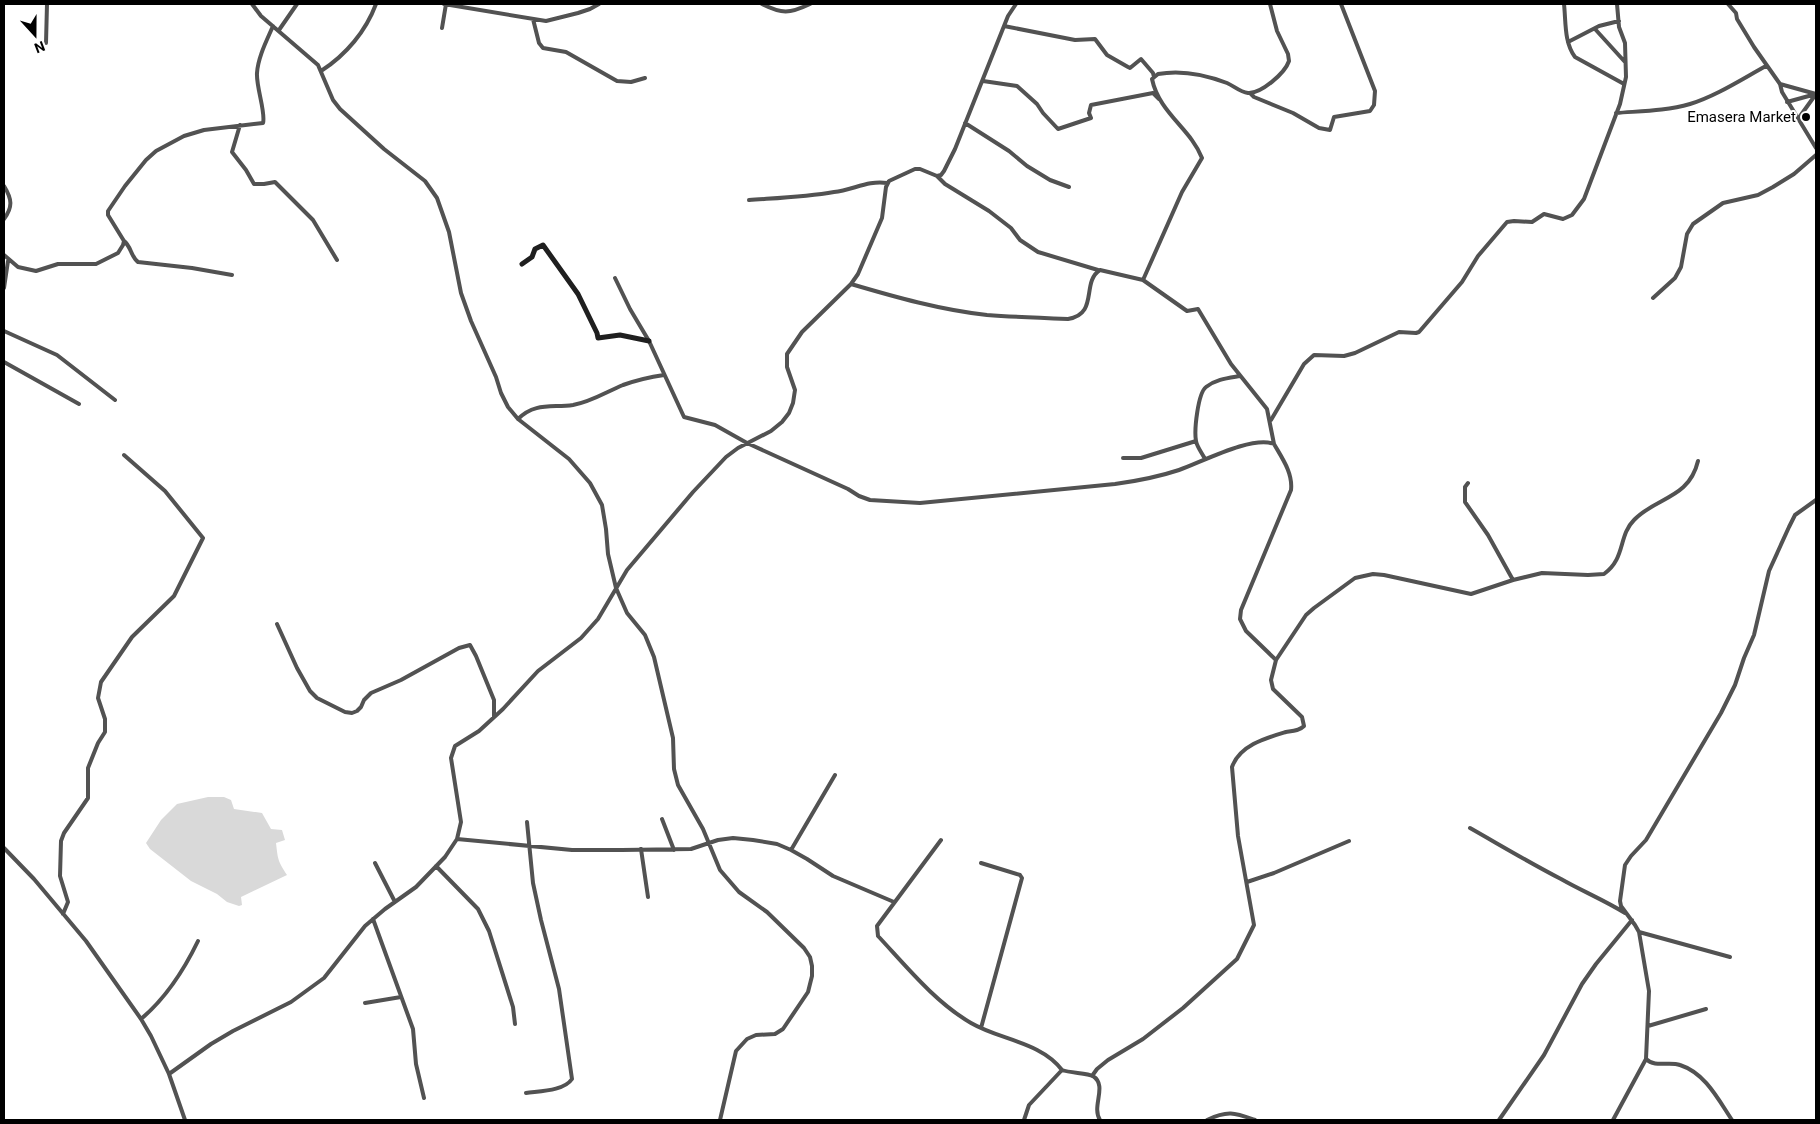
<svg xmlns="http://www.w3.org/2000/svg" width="1820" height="1124" font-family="Roboto,sans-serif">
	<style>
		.green { fill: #d9d9d9 }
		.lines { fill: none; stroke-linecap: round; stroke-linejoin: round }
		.street { stroke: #525252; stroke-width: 4 }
		.secondary { stroke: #1f1f1f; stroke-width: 5 }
		.poi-dot { fill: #000; stroke: #fff; stroke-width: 2 }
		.labels { text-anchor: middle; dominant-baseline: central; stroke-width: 4; stroke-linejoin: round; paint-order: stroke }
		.poi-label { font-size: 15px; fill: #000; stroke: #fff; text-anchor: end }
	</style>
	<rect width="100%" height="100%" fill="#fff"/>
	<path class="green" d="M208,797H224L231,800L234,809L262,813L271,829L282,830L285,840L276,843C278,860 278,861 287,875L241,897L242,905L239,906L227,902L217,894L191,881L150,849L146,843L161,820L177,804Z"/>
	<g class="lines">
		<path class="street" d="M252,4L261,16L318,65L333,100L340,109L384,149L425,181L437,198L449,232L461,293L471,321L496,377L501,393L508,407L518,419L569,459L590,483L602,505L606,529L608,554L616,588L627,613L645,635L654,657L673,738L674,769L678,785L703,829L720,870L739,892L767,912L804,948L810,957L812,966V976L808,992L783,1029L775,1034L756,1035L747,1039L736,1051L720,1120
			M444,4L546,21L578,13L590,9L599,4
			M762,4C782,14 789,14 810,4
			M1564,4C1566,22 1564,42 1575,57L1624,84
			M1728,4L1736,13L1737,19L1754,47L1780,84L1782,92L1816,148
			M533,19L539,43L543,48L566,52L617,81L631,82L645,78
			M1004,26L1075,40L1095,39L1107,55L1128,67L1130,68L1141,59L1153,73L1154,77
			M442,28L446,4
			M1595,29L1625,62
			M279,30L297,4
			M1568,42L1599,26L1619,21
			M46,43L47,4
			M321,71C346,55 366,31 376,4
			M983,81L1017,86L1037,104L1043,113L1058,129L1091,118L1089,113L1091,105L1153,93L1159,99
			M1780,84L1816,94
			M1250,93L1254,97L1293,113L1319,128L1330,130L1334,117L1370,111L1374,105L1375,91L1341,4
			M1787,102L1816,94
			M1616,113C1641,111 1666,111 1690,104C1716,96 1742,79 1766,66
			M1798,119L1816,94
			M965,123L1009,151L1027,166L1050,180L1069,187
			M240,125L232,152L246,170L254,184H264L275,182L313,220L337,260
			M937,176L945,184L989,211L1011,228L1020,240L1038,252L1098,270
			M4,186C12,199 13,207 4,219
			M749,200C777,198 806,197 834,192C853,190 868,180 887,183
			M124,241C131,246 131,257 138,262L192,268L232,275
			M4,255L18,267L36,271L58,264H96L118,253L123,245L124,241L108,215V211L125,186L146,160L156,151L184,136L204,130L263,123C266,113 256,87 257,73C258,57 267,40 273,26
			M615,278L630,309L649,341L684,417L715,425L747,443L848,489L859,496L870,500L920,503L1115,484C1137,481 1158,477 1179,470C1200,463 1252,435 1274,444C1282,458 1293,473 1291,490L1241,610L1240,619L1246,631L1276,660
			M1143,280L1182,192L1202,158C1191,129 1159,113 1152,79L1158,74C1180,70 1206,75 1227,83C1234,86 1240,92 1248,93C1261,94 1285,73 1289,61L1288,54L1277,31L1270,4
			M851,284C895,297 941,310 987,315C1014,317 1041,318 1068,319C1099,314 1081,282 1100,270L1143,280L1187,311L1198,309L1231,364L1267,409L1274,444
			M4,288L8,261
			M1653,298L1675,278L1681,267L1687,234L1693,224L1723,203L1758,195L1773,187L1794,174L1816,155
			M4,331L57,355L115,400
			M4,362L79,404
			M518,419C535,402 552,408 573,405C591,402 606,392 623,385C637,380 650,377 664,375
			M1271,420L1304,364L1314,355L1344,356L1355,353L1399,332L1416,333L1419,332L1462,282L1478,256L1507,222L1514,221L1532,222L1544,214L1563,219L1572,215L1584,199L1620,104L1626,77L1625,43L1619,27L1617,4
			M1123,458H1141L1196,441
			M1205,459C1202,453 1197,447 1196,441C1194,430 1198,393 1206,387C1216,379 1228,378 1240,376
			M1468,483L1465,487V502L1488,535L1513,580
			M277,624L297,668L310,691L317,698L345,712L352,713L357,711L361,707L364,700L371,693L401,680L459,648L470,645L476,656L494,700V717
			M662,819L674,850
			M1470,828C1500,845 1530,863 1561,879C1582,891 1604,900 1625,913
			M457,839L572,850H622L691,849L718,840L733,838L753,840L777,844L791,850L807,859L833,876L894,902
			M941,840L877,926L878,936C906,966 935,1002 971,1023C1000,1040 1041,1042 1062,1070C1070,1073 1087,1073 1093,1076C1108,1086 1091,1106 1100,1120
			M4,848L34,879L86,941L141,1019L151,1036L169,1074L185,1120
			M641,849L648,897
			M791,850L835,775
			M375,863L395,902
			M981,863L1020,875L1022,878L981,1028
			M436,866L478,909L489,931L513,1007L515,1024
			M1247,882L1274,873L1349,841
			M63,914L68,902L60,876L61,841L64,833L88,798V768L98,743L105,732V719L98,698L101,682L132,637L174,596L203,538L165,491L124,455
			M373,919L413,1029L416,1064L424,1098
			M1639,932L1730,957
			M365,1003L401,997
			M141,1019C166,998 184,970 198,941
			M1648,1026L1706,1009
			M169,1074L211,1044L233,1031L291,1002L324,978L365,926L385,909L416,887L445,857L457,839L461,822L451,758L455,746L479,731L503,709L538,671L581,638L598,619L627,570L693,492L726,457L738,448L771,431L782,422L789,413L793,403L795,390L787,367V354L802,332L851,284L858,274L882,218L886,187L889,181L915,169H920L937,176L941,175L944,171L955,149L1008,16L1016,4
			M1092,1076L1097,1069L1108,1060L1143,1039L1183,1008L1237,959L1254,925L1238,836L1232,767C1240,745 1266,738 1286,732C1293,731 1299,731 1304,726L1302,717L1273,689L1271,680L1276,660L1306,615L1314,608L1355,578L1373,574L1384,575L1471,594L1513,580L1542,573L1588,575L1604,574C1626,558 1618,536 1634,520C1656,497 1689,499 1698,461
			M526,1093C540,1091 564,1091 572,1079L559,989L541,920L533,883L527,822
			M1024,1120L1029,1105L1062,1070
			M1207,1120C1228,1110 1235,1113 1255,1120
			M1499,1120L1544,1055L1582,984L1596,964L1632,920
			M1613,1120L1646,1059
			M1732,1120C1718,1099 1705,1073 1680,1065C1669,1061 1655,1068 1646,1059L1649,991L1639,932L1635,925L1621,906L1620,901L1625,865L1631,856L1646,840L1721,713L1735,685L1744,658L1754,635L1769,571L1789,527L1795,515L1816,500"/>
		<path class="secondary" d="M522,264L532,257L535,249L543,245L578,294L597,333L598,338L620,335L649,341"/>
	</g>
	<circle class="poi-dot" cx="1806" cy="117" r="5"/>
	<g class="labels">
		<g class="poi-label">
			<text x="1796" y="117">Emasera Market</text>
		</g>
	</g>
	<rect width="1820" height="1124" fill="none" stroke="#000000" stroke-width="10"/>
	<g transform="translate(35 35) rotate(159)" stroke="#ffffff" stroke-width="4" paint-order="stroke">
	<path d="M0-4L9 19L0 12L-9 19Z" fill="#000000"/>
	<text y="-8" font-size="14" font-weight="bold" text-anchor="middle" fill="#000000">N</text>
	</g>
</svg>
